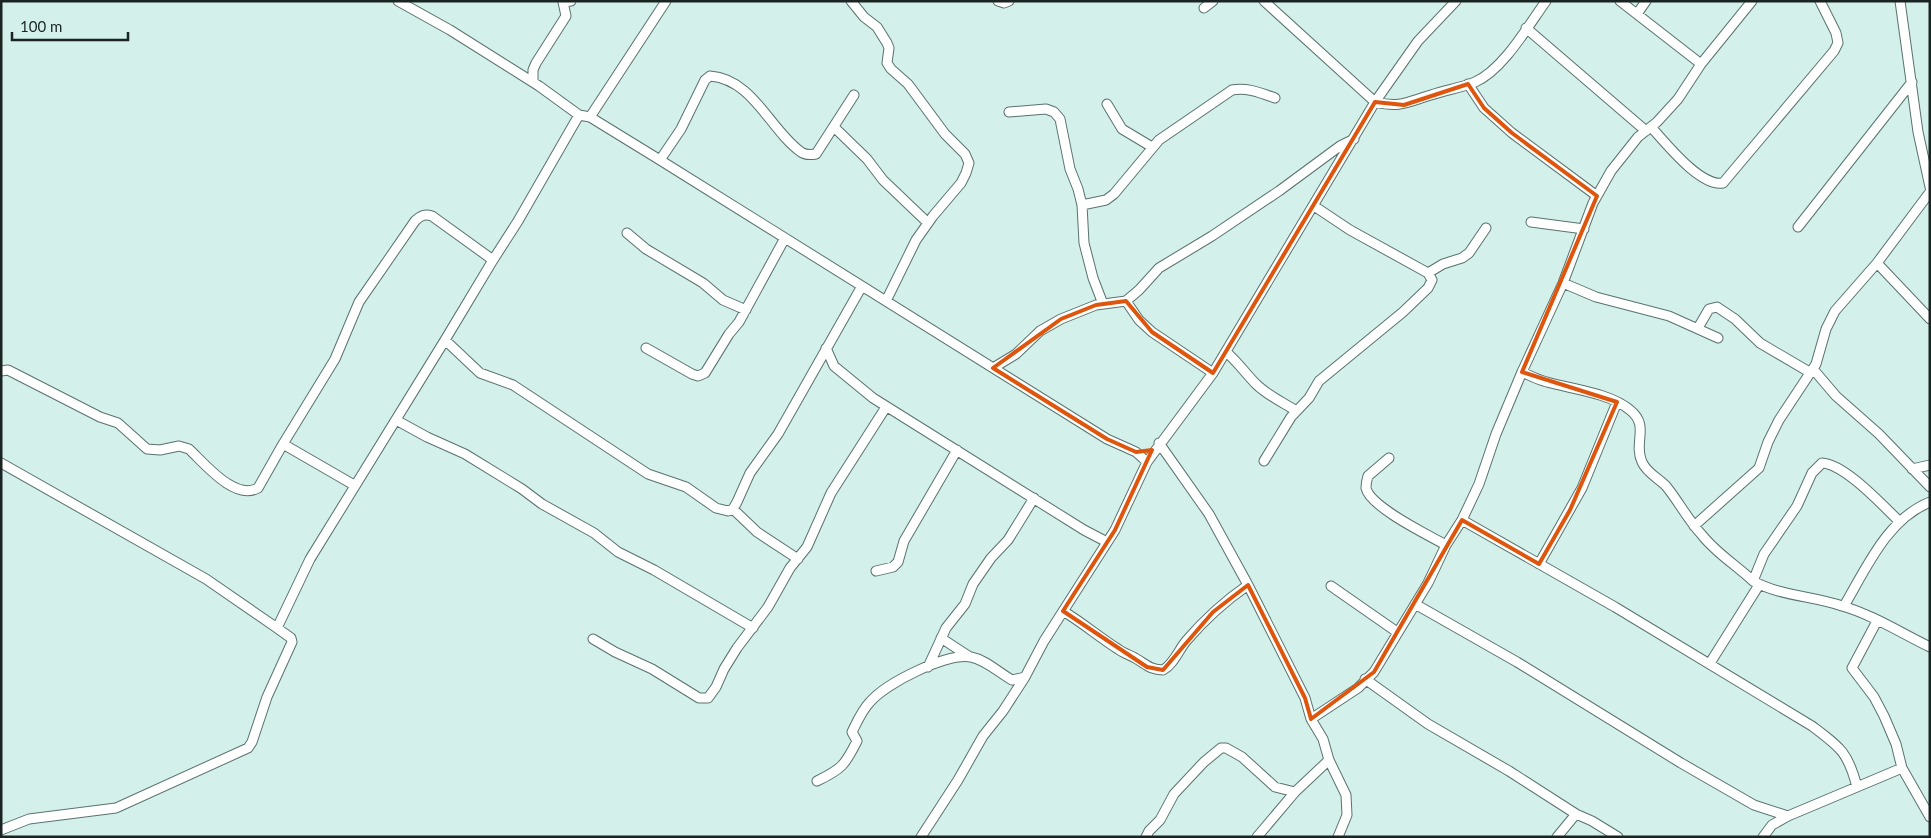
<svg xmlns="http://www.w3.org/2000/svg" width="1931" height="838" font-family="Lato,sans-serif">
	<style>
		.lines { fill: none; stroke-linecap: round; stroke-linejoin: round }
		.minor-casing { stroke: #59726e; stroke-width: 11 }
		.minor { stroke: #fff; stroke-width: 9 }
		.marked { fill: none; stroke: #de560d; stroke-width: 4; stroke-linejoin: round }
	</style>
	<rect width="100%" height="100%" fill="#d3f0eb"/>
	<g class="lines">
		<defs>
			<path id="minor" d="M398,1L450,30L539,86L579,115L590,117L660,160L1107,439L1136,452L1147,462
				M851,1L864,17L877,27L887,43L889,48L887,63L891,69L908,84L945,134L965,154L969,163L966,173L961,183L933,216L916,240L886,301
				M998,1L1004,3L1009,1
				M1264,1L1375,102C1401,108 1407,102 1431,95C1445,90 1461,88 1475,82C1503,70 1528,26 1546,1
				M1620,1L1701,64
				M1900,1L1918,132L1930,187
				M1204,8L1213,1
				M1637,14L1646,1
				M1526,28L1646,131
				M533,82V70L536,63L566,16L563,2L571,1
				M1468,84L1484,108L1512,133L1597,196
				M1107,104L1122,129L1152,147
				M1009,112L1046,109L1054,112L1060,119L1070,169L1078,189L1082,205L1084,243L1093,278L1103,304
				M590,117L666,1
				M834,127L867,159L883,180L928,223
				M1651,127C1665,142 1700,187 1723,183L1834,51L1838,43L1836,33L1820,1
				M660,160L681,129L705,80L710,76C753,79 770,130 801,152C805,155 810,155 816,154L854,95
				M1082,205L1106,200L1114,194L1159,140L1232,90C1247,87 1261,93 1275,98
				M1531,222L1584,229
				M1798,227L1912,82
				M627,233L646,249L703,283L723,300L746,310
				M1877,263L1930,319
				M1428,273L1443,264L1462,258L1469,253L1486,228
				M1563,283L1596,297L1669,316L1718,338
				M1126,301L1139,320L1152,332L1213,373
				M1698,328L1709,309L1717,307L1735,319L1760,343L1811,373
				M445,340L480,373L513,385L648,474L686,487L716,508L728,511L733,509L737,502L750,473L778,434L862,286
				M646,348L692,374L698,376L705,373L729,334L739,322L785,238
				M826,348L834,366L873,398L1084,530L1107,542
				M1226,352C1237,361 1245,373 1256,384C1267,395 1282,402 1295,410
				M993,368L1016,354L1040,331L1061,319L1096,305L1126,301L1139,290L1159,268L1212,236L1279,191L1340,146L1354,139
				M1813,369L1836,396L1879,434L1930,487
				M1,371L8,370L100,417L118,423L147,449L160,450L179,446L189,449C205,464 235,501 258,488L283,444
				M1522,372C1531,376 1538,380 1547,382C1572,389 1610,393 1630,410C1650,426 1633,442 1642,462C1647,473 1658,478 1666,486C1679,502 1688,520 1702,535C1716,553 1736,565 1753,581C1780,596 1813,596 1842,606C1871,614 1903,634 1930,647
				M396,420L427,437L465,454L522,489L542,504L594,533L618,552L654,570L753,628
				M1159,443L1209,514L1248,585L1305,698L1311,719L1323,739L1329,760L1346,795L1347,815L1338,837
				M1389,458L1368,476C1367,479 1366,484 1366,488C1370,507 1428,535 1446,545
				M1264,461L1291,417L1309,398L1319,381L1403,312L1428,288L1432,280L1428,273L1350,230L1314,206
				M1,463L206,579L277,628
				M1912,469L1930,465
				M354,485L283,444L335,359L359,302L415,221C421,215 425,214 432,216L493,260
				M733,509L757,532L798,559
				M1462,520L1615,607L1812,726C1840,747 1848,752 1857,787
				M1694,526L1759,468L1768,442L1779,420L1816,364L1826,329L1835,311L1877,263L1930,192
				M1539,564L1582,488L1617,402
				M876,571L893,567L898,562L904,541L957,450
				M1753,581L1764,554L1797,506L1812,473L1822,463C1845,464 1883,506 1900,522
				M1331,586L1397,632
				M1415,604L1517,662L1681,763L1754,805L1788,816
				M1844,606C1866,569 1887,519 1930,502
				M1063,611C1083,623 1099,637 1118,649C1123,653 1130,655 1135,658C1146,664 1150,670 1163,670C1174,664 1179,649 1187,640C1206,618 1225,601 1248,585
				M1877,621L1852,668L1874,697L1884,716L1896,744L1902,768L1930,817
				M941,638L970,657
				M593,639L615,652L652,669L699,698H708L716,687L724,669L737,648L768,607L790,568L807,547L831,493L886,407
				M1710,663L1759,585
				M928,667L946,628L965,604L973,584L991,558L1008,540L1034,498
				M1365,679L1428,724L1509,771L1576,814L1592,821L1618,837
				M1311,719L1358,688L1374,672L1428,583L1446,545L1462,520L1479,484L1496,434L1522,372L1563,283L1593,203L1611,171L1638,137L1657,122L1678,99L1701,64L1752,1
				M817,781C842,769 845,765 857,741L852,732C857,722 862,710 870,702C886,683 946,653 971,657C986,660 998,672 1012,680L1025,677
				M1,830L29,819L116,808L248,748L252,742L267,697L292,642L291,638L277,628L310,559L445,340L493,260L518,221L579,115
				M921,837L958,780L983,736L1003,711L1025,677L1044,641L1115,530L1147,462L1213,373L1375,102L1418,41L1456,1
				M1146,837L1149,831L1160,820L1174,794L1204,762L1221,748H1226L1242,757L1275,787L1295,792
				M1257,837L1295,792L1329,760
				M1557,837L1576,814
				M1763,837L1772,825L1788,816L1902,768"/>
		</defs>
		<use href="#minor" class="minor-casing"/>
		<use href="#minor" class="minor"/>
	</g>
	<path class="marked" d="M1468,84L1484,108L1512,133L1597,196L1522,372L1617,402L1570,510L1539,564L1462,520L1374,672L1311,719L1305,698L1248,585L1213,612L1163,670L1147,667L1063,611L1115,530L1152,450L1136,452L1107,439L993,368L1061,319L1096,305L1126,301L1152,332L1213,373L1375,102L1404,105Z"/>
	<rect width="1931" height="838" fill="none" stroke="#1a2523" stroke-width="5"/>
	<path d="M12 32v8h116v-8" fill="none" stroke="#1a2523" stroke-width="2.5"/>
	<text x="20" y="32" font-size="15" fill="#1a2523" stroke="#d3f0eb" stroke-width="4" paint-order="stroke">100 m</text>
</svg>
